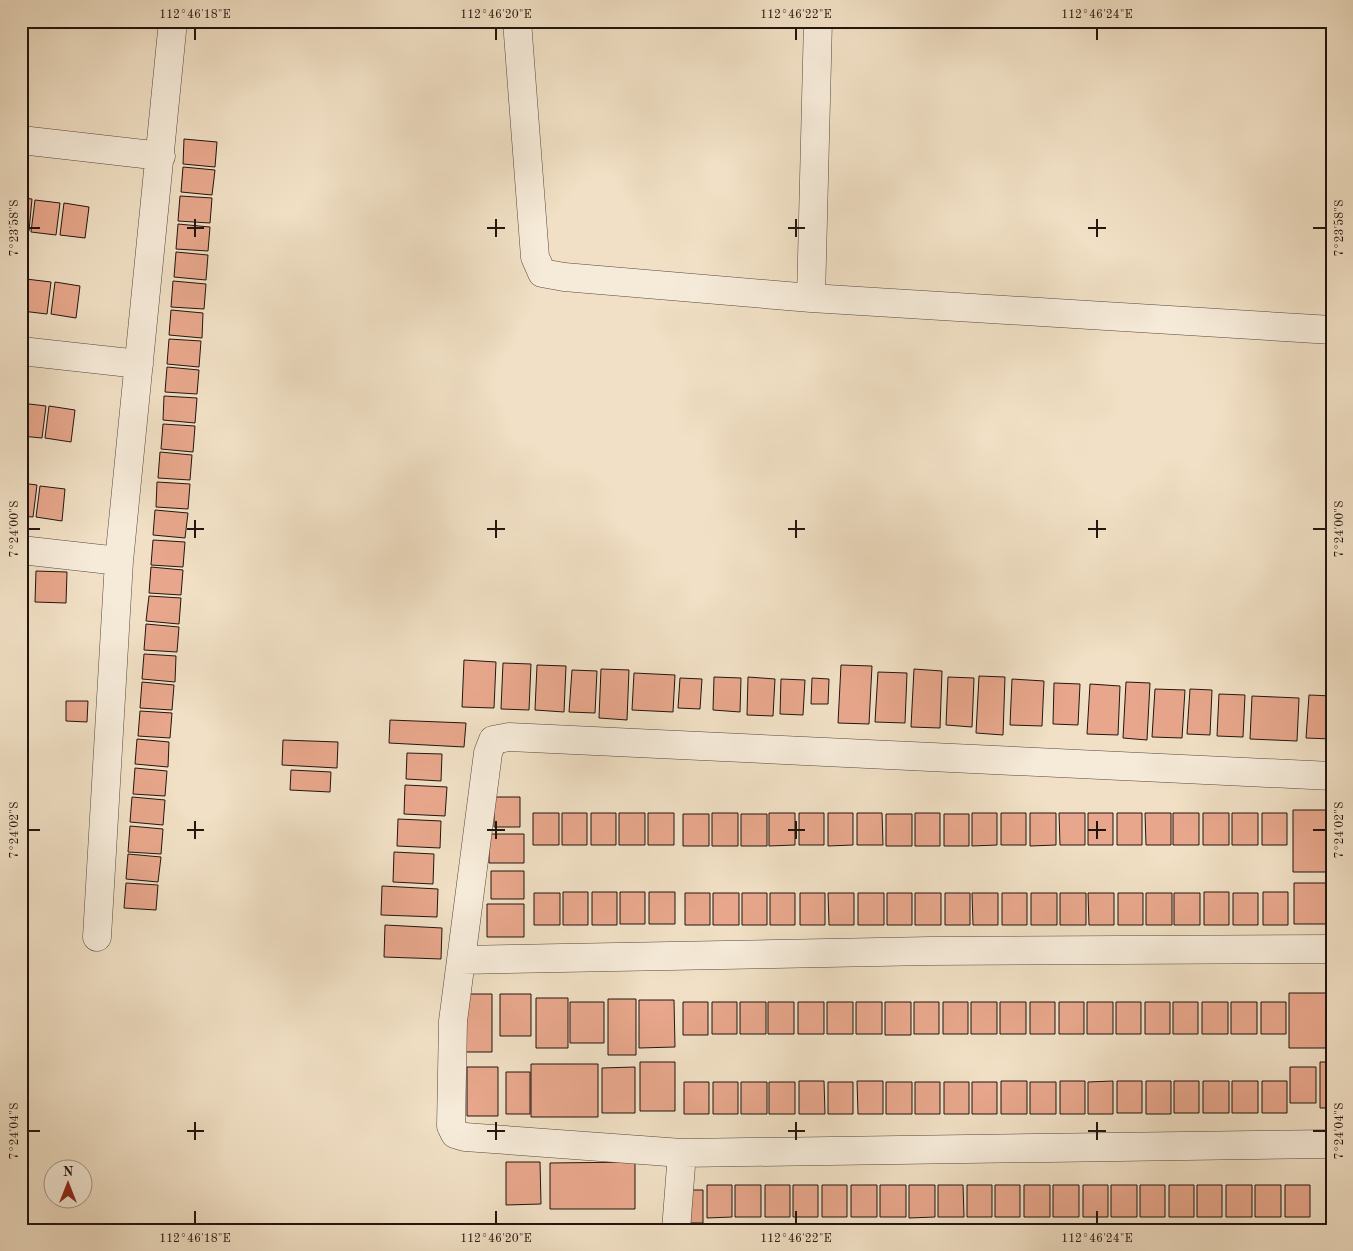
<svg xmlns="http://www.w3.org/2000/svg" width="1353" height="1251" font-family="'Old Standard TT',serif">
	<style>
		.building { fill: #e8a78c; stroke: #22150f }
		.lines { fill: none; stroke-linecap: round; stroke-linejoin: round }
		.street-casing { stroke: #56483c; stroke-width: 29 }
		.street { stroke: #f6ebd9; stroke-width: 28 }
		.ticks { fill: none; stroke: #22150f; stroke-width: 2 }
		.neatline { fill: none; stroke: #22150f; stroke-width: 2 }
		.ticks-label { font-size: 12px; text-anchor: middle; fill: #22150f }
	</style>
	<rect width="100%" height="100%" fill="#f1e0c5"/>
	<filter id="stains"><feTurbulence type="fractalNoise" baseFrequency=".004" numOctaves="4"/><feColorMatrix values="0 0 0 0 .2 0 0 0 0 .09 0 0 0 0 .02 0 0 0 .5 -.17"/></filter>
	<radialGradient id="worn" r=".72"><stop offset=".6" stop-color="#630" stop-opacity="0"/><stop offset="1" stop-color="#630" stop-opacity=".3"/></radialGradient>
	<path class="building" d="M184,139L217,142L215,167L183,164Z
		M183,167L215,170L212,195L181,192Z
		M180,196L212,198L210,223L178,221Z
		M21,198L32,199L29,231H21Z
		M35,200L60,203L56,235L31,232Z
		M64,203L89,207L85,238L60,235Z
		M178,224L210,227L208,251L176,249Z
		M176,252L208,255L206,280L174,277Z
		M26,279L51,282L47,314L22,311Z
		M173,281L206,284L204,309L171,307Z
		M55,282L80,286L76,318L51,314Z
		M171,310L203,313L202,338L169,335Z
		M169,339L201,341L199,367L167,364Z
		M167,367L199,370L197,394L165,392Z
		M164,396L197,398L195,423L163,420Z
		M21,403L46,406L42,438L21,436Z
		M49,406L75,410L71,442L45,438Z
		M163,424L195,426L193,452L161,449Z
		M160,452L192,455L190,480L158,478Z
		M157,482L190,484L188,509L156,507Z
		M21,483L37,485L33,517L21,516Z
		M40,486L65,489L62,521L36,517Z
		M155,510L188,513L185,538L153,535Z
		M153,540L185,542L183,567L151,565Z
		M151,567L183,570L181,595L149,593Z
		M36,571L67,572L66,603L35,602Z
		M149,596L181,598L179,624L146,621Z
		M146,624L179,627L177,652L144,650Z
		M144,654L176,656L175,682L142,679Z
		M464,660L496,662L494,708L462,707Z
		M503,663L531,664L529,710L501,709Z
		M537,665L566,666L564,712L535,710Z
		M841,665L872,666L869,724L838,723Z
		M601,669L629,670L627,720L599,718Z
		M914,669L942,671L940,728L911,727Z
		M572,670L597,671L595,713L569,712Z
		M878,672L907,673L905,723L875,722Z
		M634,673L675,675L673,712L632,710Z
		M979,676L1005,677L1003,735L976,733Z
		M714,677L741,678L740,712L713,710Z
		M748,677L775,679L773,716L747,715Z
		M948,677L974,678L972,727L946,725Z
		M680,678L702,679L700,709L678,708Z
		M812,678L829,679L828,704H811Z
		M781,679L805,680L803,715L780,714Z
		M1012,679L1044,681L1042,726L1010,725Z
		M142,682L174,685L172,710L140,708Z
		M1126,682L1150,683L1147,740L1123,738Z
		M1054,683L1080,684L1078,725L1053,724Z
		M1090,684L1120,686L1118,735L1087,734Z
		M1155,689L1185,690L1182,738L1152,737Z
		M1190,689L1212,690L1210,735L1187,734Z
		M1219,694L1245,695L1243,737L1217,736Z
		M1309,695L1332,696V739L1306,738Z
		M1252,696L1299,698L1297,741L1250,739Z
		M66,701H88L87,722L66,721Z
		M140,711L172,713L170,738L138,736Z
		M390,720L466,723L464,747L389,743Z
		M137,739L169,742L168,767L135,764Z
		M283,740L338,742L337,768L282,765Z
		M407,753L442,754L441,781L406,779Z
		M135,768L167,771L165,796L133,794Z
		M291,770L331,772L330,792L290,790Z
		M405,785L447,787L445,816L404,814Z
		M132,797L165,800L163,825L130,822Z
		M494,797H520V827H494Z
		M1293,810H1332V872H1293Z
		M533,813H559V845H533Z
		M562,813H587V845H562Z
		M591,813H616V845H591Z
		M619,813H645V845H619Z
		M648,813H674V845H648Z
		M712,813H738V846H712Z
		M769,813H795V845L769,846Z
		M799,813H824V845H799Z
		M828,813H853V845L828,846Z
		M857,813H882L883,845H857Z
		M915,813H940V846H915Z
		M972,813H997V845L972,846Z
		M1001,813H1026V845H1001Z
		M1030,813H1056V845L1030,846Z
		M1059,813H1085V845H1060Z
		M1088,813H1113V845H1088Z
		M1117,813H1142V845H1117Z
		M1145,813H1171V845H1146Z
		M1173,813H1199V845H1173Z
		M1203,813H1229V845H1203Z
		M1232,813H1258V845H1232Z
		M1262,813H1287V845H1262Z
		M683,814H709V846H683Z
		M741,814H767V846H741Z
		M886,814H912V846H886Z
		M944,814H969V846H944Z
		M398,819L441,821L440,848L397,846Z
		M130,826L163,829L161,854L128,852Z
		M489,834H524V863H489Z
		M394,852L434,854L433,884L393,882Z
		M128,854L161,857L158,882L126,879Z
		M491,871H524V899H491Z
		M126,883L158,885L156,910L124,908Z
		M1294,883H1326V924H1294Z
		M382,886L438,889L437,917L381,915Z
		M563,892H588V925H563Z
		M592,892H617V925H592Z
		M620,892H645V924H620Z
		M649,892H675V924H649Z
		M1204,892H1229V925H1204Z
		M1263,892H1288V925H1263Z
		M534,893H560V925H534Z
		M685,893H710V925H685Z
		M713,893H739V925H713Z
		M742,893H767V925H742Z
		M770,893H795V925H770Z
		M800,893H825V925H800Z
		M828,893H854V925H829Z
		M858,893H884V925H858Z
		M887,893H912V925H887Z
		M915,893H941V925H915Z
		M945,893H970V925H945Z
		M972,893H998V925H973Z
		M1002,893H1027V925H1002Z
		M1031,893H1057V925H1031Z
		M1060,893H1086V925H1060Z
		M1088,893H1114V925H1089Z
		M1118,893H1143V925H1118Z
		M1146,893H1172V925H1146Z
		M1174,893H1200V925H1174Z
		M1233,893H1258V925H1233Z
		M487,904H524V937H487Z
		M385,925L442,928L441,959L384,957Z
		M1289,993H1332V1048H1289Z
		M459,994H492V1052H459Z
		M500,994H531V1036H500Z
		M536,998H568V1048H536Z
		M608,999H636V1055H608Z
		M639,1000H674L675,1047L639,1048Z
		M570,1002H604V1043H570Z
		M683,1002H708V1035H683Z
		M712,1002H737V1034H712Z
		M740,1002H766V1034H740Z
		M768,1002H794V1034H768Z
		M798,1002H824V1034H798Z
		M827,1002H853V1034H827Z
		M856,1002H882V1034H856Z
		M885,1002H911V1035H885Z
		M914,1002H939V1034H914Z
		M943,1002H968V1034H943Z
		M971,1002H997V1034H971Z
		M1000,1002H1026V1034H1000Z
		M1030,1002H1055V1034H1030Z
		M1059,1002H1084V1034H1059Z
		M1087,1002H1113V1034H1087Z
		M1116,1002H1141V1034H1116Z
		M1145,1002H1170V1034H1145Z
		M1173,1002H1198V1034H1173Z
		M1202,1002H1228V1034H1202Z
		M1231,1002H1257V1034H1231Z
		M1261,1002H1286V1034H1261Z
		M640,1062H675V1111H640Z
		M1320,1062H1332V1108H1320Z
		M531,1064H598V1117H531Z
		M467,1067H498V1116H467Z
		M635,1067V1113H602V1068Z
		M1290,1067H1316V1103H1290Z
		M506,1072H530V1114H506Z
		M799,1081H824L825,1114H799Z
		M857,1081H883V1114H858Z
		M1001,1081H1027V1114H1001Z
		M1060,1081H1085V1114H1060Z
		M1113,1081V1114H1088V1082Z
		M1117,1081H1142V1113H1117Z
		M1146,1081H1171V1114H1146Z
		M1174,1081H1199V1113H1174Z
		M1203,1081H1229V1113H1203Z
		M1232,1081H1258V1113H1232Z
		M1262,1081H1287V1113H1262Z
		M684,1082H709V1114H684Z
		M713,1082H738V1114H713Z
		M741,1082H767V1114H741Z
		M769,1082H795V1114H769Z
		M828,1082H853V1114H828Z
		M886,1082H912V1114H886Z
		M915,1082H940V1114H915Z
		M944,1082H969V1114H944Z
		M972,1082H997V1114H972Z
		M1030,1082H1056V1114H1030Z
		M506,1162H540L541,1204L506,1205Z
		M635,1162V1209H550V1163Z
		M707,1185H732V1217L707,1218Z
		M735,1185H761V1217H735Z
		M765,1185H790V1217H765Z
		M793,1185H818V1217H793Z
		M822,1185H847V1217H822Z
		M851,1185H877V1217H851Z
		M880,1185H906V1217H880Z
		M909,1185H935V1217L909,1218Z
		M938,1185H963L964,1217H938Z
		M967,1185H992V1217H967Z
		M995,1185H1020V1217H995Z
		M1024,1185H1050V1217H1024Z
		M1053,1185H1079V1217H1053Z
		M1083,1185H1108V1217H1083Z
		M1111,1185H1137V1217H1111Z
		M1140,1185H1165V1217H1140Z
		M1169,1185H1194V1217H1169Z
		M1197,1185H1222V1217H1197Z
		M1226,1185H1252V1217H1226Z
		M1255,1185H1281V1217H1255Z
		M1285,1185H1310V1217H1285Z
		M685,1190H703V1223H685Z"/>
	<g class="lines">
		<defs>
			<path id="street" d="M517,21L535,257L542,273L564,277L811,298L1332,330
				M21,140L161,156
				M811,298L818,21
				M21,351L139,364
				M21,550L119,561
				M1332,776L509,737L493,740L488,753L461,960L930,951L1332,949
				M97,937L119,561L173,21
				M461,960L453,1021L451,1126L455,1134L465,1137L682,1153L1332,1144
				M676,1230L682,1153"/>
		</defs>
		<use href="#street" class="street-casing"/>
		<use href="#street" class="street"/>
	</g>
	<path class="ticks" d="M195,28V40M496,28V40M796,28V40M1097,28V40M195,219V237M496,219V237M796,219V237M1097,219V237M28,228H40M187,228H204M487,228H505M788,228H805M1088,228H1106M1313,228H1326M195,520V538M496,520V538M796,520V538M1097,520V538M28,529H40M187,529H204M487,529H505M788,529H805M1088,529H1106M1313,529H1326M195,821V839M496,821V839M796,821V839M1097,821V839M28,830H40M187,830H204M487,830H505M788,830H805M1088,830H1106M1313,830H1326M195,1122V1140M496,1122V1140M796,1122V1140M1097,1122V1140M28,1131H40M187,1131H204M487,1131H505M788,1131H805M1088,1131H1106M1313,1131H1326M195,1211V1224M496,1211V1224M796,1211V1224M1097,1211V1224"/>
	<rect width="1353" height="1251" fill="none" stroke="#f1e0c5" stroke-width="55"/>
	<g transform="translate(68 1184)"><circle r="24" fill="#f6ebd9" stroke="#a19588"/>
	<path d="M0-4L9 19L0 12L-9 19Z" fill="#8f2418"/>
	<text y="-8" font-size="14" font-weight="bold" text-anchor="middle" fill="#22150f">N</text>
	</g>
	<rect x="28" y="28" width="1298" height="1196" class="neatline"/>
	<g class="ticks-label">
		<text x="195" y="18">112°46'18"E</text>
		<text x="496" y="18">112°46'20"E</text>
		<text x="796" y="18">112°46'22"E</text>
		<text x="1097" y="18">112°46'24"E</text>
		<text transform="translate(14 228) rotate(-90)" y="4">7°23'58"S</text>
		<text transform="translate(1339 228) rotate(-90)" y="4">7°23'58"S</text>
		<text transform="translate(14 529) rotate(-90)" y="4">7°24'00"S</text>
		<text transform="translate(1339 529) rotate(-90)" y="4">7°24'00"S</text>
		<text transform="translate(14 830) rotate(-90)" y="4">7°24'02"S</text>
		<text transform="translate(1339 830) rotate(-90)" y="4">7°24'02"S</text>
		<text transform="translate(14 1131) rotate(-90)" y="4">7°24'04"S</text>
		<text transform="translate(1339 1131) rotate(-90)" y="4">7°24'04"S</text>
		<text x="195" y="1242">112°46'18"E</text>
		<text x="496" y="1242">112°46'20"E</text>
		<text x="796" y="1242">112°46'22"E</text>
		<text x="1097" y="1242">112°46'24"E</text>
	</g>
	<rect width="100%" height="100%" filter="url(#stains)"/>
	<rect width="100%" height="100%" fill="url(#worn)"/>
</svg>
